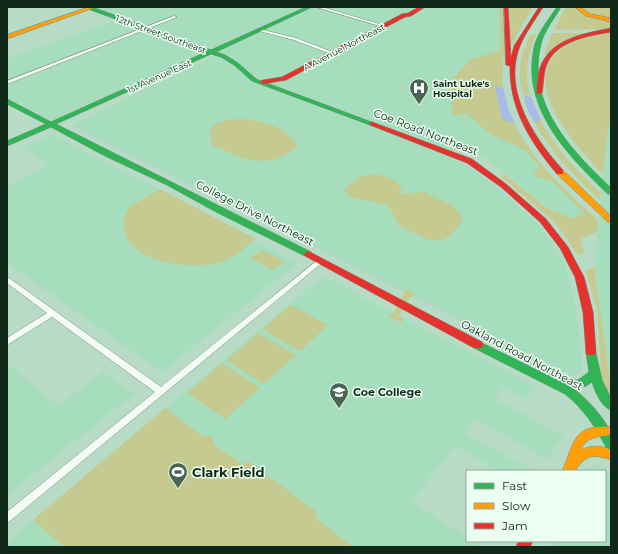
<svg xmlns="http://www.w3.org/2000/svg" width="618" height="554" font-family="Montserrat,sans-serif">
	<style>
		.built { fill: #a6ddbc }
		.green { fill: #c5ca91 }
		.water { fill: #a8bbe6 }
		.pier { fill: #b8dbc6 }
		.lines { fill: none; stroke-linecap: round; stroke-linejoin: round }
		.street-casing { stroke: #749080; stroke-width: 1 }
		.fast-casing { stroke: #749080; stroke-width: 1 }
		.slow-casing { stroke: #749080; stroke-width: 1 }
		.jam-casing { stroke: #749080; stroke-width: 1 }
		.street { fill: #f4faf6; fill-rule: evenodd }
		.fast { fill: #30b455; fill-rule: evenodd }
		.slow { fill: #ff9f0a; fill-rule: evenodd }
		.jam { fill: #e5322d; fill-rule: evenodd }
		.labels { text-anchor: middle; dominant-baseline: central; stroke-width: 3; stroke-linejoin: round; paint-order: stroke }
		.far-street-label { font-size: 9px; fill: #0f281a; stroke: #ecfef2 }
		.far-poi-label { font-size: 9px; font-weight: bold; fill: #0f281a; stroke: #ecfef2; text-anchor: start }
		.street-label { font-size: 11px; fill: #0f281a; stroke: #ecfef2 }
		.poi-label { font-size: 11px; font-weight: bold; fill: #0f281a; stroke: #ecfef2; text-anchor: start }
		.near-poi-label { font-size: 13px; font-weight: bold; fill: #0f281a; stroke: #ecfef2; text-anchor: start }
	</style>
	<rect width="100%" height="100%" fill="#b8dbc6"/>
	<path class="built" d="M86,7H499L501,44L499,51L505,124L548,177L593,221L588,225L547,208L499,168L477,154L458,149L450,152L252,79L233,61L211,52L51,124L7,101V59L118,19Z
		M214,56L228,62L250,80L447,154L480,174L503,193L539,225L565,263L575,303L583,369L575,377L72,125Z
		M611,121V386L595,275L598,225L608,128Z
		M52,134L298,263L162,372L7,263V186L49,165L21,148Z
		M323,276L535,386L526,399L503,387L495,399L563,436L547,459L475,419L466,434L533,471H499L455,445L411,502L467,537V541H473L482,547H7V542Z
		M7,363L58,406L103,372L134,394L7,495Z
		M594,465L606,469L611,482V547H550L553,541H605V471H591Z"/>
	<path class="green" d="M499,7H503C503,22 505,38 504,53C503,67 501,81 504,95C517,147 560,186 598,220L597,232L584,237L581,240L584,252L583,254L578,255L562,232L549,217L501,177L504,174L547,208L572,218L585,214L553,182L533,175L540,167L525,150L490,134L467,114L452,115L450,82L471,59L499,51L501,44Z
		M509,7H534L522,25L511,46L509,45Z
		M566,7H575L577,10L611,21V29L554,30Z
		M579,7H611V19L592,15Z
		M611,32V121L608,128L603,174C578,149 521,87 557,52C570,39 594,36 611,32Z
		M552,33H593L544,55Z
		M537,34C527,55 524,73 530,96L522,93C518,69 520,56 530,35Z
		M241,119C260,120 292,127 297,148C290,151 283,157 275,159C254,166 230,153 212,145L210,131C216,120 230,119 241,119Z
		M540,120C556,148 577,172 601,193L600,200C575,177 551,152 534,122Z
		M378,174L397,182L402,190L401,194L424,192L453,206L462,216L461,223C440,254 425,237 398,226V223L388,205L353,198L343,191L360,176Z
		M160,189L256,239C246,246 235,257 223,261C195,272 124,263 124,225C123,219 126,213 129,207Z
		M262,250L285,261L273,270L250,258Z
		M596,267L595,275L611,386V396L604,386L601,375L597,308L585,270Z
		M406,289L415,294L407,301L399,316L404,319L401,323L388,316L393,313Z
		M291,305L328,325L300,351L262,329Z
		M258,333L296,355L264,384L226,360Z
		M222,363L260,388L225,419L187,393Z
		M165,408L203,436H212L214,438L213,444L244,465L248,461L318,513L315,518L354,547H64L33,520Z"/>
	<path class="water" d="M496,86L531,97L541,120C531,124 510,126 502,118L495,87Z"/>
	<path class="pier" d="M503,86L522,91L528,111L535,124L516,125L508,108Z"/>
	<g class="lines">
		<defs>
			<path id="street" d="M316,7H322L386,26L383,27Z
				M174,16L177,17L7,84V81Z
				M259,29L296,38L335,53L331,54L294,40L259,31Z
				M319,259H323L324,261L10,521L7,523V512L155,392L52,317L7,345V338L47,313L7,283V278H9L161,387Z"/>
			<path id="fast" d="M88,7H92L211,50L306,7H312L216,52L225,55L238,63L256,79L374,123V125H370L252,81L234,65L221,57L211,54L56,124L311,252L312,254L311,256H305L218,213L167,185L105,156L51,127L7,146V141L46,124L7,104V99L51,122L206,52L88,9Z
				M557,7H561C554,19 544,31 541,44C526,104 571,150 611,188V194H608C567,155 519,106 535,44C539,31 549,19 557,7Z
				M478,341L559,381L578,380L589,372L586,352L587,349H595L602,380L611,398V410C601,407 595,391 592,382L586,386L574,389C586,398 608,421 611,435C612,440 611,446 611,451L607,449C596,428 584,409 565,394L474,348L473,345L474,342Z"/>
			<path id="slow" d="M89,7H96L7,39V35Z
				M575,7H580L590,14L611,18V22L586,16Z
				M557,170H563L611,216V222H608L557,174Z
				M611,427V435C599,437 586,436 581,450C592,445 600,445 611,450V460C593,454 586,454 575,471H562C575,444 571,424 611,427Z"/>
			<path id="jam" d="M419,7H425L411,16L405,17L286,80L263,84L260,82L263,80L282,77L402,14L408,13Z
				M504,7H508L511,58L514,46L539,7H543C536,19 525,33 520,46C502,91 535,139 563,170V174H557C531,143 509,109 510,66L506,65Z
				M611,28V32C589,36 559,40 548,62C543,71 544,83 542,93L537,94C536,89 538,82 538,76C544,40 581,34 611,28Z
				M372,122L472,159L506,184L546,219L568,247L584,277L593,312L596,352L595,355H587L586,352L583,312L575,277L560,248L540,222L501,187L467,163L370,125V123Z
				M308,251L482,342L483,345L482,348H474L305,256L304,254Z
				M519,541H533L530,547H516Z"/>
		</defs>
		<use href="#street" class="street-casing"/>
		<use href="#fast" class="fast-casing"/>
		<use href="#slow" class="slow-casing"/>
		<use href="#jam" class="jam-casing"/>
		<use href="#street" class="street"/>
		<use href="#fast" class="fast"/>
		<use href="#slow" class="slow"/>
		<use href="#jam" class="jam"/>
	</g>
	<defs>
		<symbol id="hospital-pin" viewBox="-11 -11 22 30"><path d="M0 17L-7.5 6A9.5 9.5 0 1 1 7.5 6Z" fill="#4a6756" stroke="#ecfef2"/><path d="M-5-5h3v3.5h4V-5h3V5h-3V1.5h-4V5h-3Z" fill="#fff"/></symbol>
		<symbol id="university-pin" viewBox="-11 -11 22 30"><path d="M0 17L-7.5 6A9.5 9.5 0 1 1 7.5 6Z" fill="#4a6756" stroke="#ecfef2"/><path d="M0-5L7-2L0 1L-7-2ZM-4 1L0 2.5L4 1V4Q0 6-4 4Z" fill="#fff"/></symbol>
		<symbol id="stadium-pin" viewBox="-11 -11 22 30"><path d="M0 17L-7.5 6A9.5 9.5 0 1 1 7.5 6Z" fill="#4a6756" stroke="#ecfef2"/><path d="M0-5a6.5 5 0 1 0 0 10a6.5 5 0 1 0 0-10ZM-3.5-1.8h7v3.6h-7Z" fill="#fff"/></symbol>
	</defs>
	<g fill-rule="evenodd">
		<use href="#hospital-pin" x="408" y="77" width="22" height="30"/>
		<use href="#university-pin" x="328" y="381" width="22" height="30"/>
		<use href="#stadium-pin" x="167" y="461" width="22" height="30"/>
	</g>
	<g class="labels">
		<g class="far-street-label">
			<text transform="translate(161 34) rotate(20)">12th Street Southeast</text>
			<text transform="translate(344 47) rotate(-28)">A Avenue Northeast</text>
			<text transform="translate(159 76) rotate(-24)">1st Avenue East</text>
		</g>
		<g class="far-poi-label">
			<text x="433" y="83">Saint Luke's<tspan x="433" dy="10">Hospital</tspan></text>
		</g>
		<g class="street-label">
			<text transform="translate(426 132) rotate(21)">Coe Road Northeast</text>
			<text transform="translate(255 213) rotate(27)">College Drive Northeast</text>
			<text transform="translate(522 355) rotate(28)">Oakland Road Northeast</text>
		</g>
		<g class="poi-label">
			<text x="353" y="392">Coe College</text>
		</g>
		<g class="near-poi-label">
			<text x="192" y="472">Clark Field</text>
		</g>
	</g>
	<rect width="618" height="554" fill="none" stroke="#0f281a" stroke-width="16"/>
	<rect x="466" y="470" width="140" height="72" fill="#ecfef2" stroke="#94a89c"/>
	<rect x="474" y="483" width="20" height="6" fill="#30b455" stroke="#94a89c"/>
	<text x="502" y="490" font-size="12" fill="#0f281a">Fast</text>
	<rect x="474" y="503" width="20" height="6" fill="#ff9f0a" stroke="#94a89c"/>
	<text x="502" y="510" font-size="12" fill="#0f281a">Slow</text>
	<rect x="474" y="523" width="20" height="6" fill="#e5322d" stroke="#94a89c"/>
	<text x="502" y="530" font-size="12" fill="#0f281a">Jam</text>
</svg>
